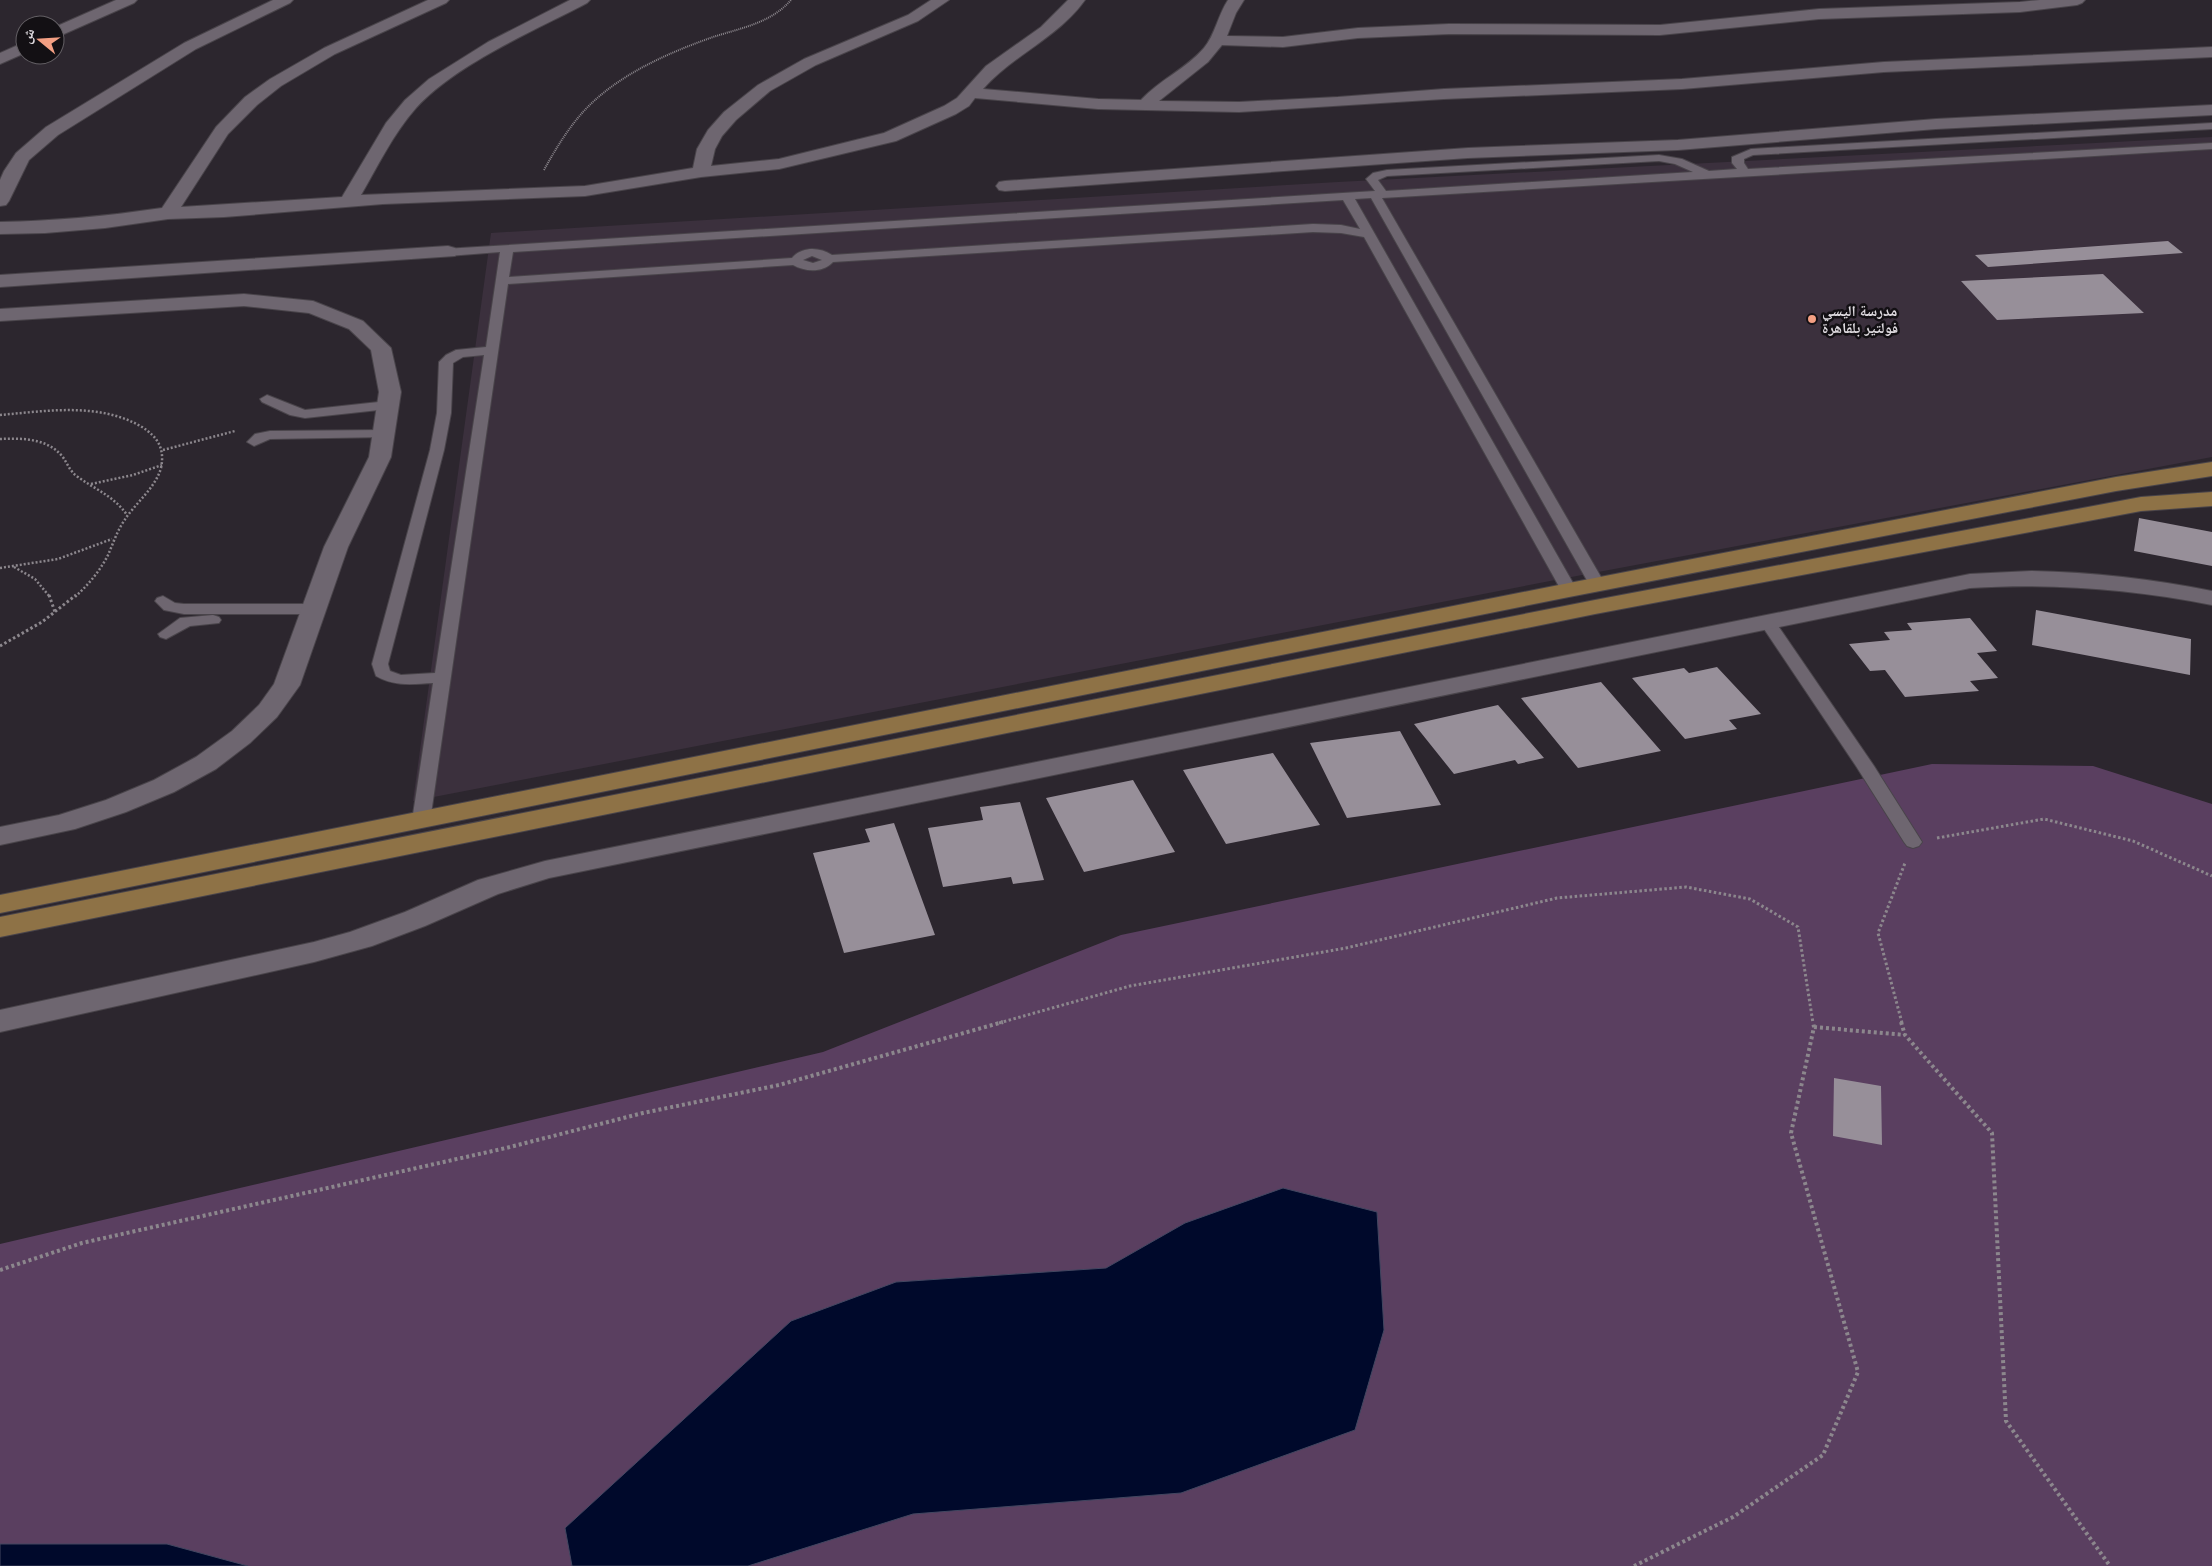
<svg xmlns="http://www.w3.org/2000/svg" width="2212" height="1566" font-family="Mulish,'Noto Naskh Arabic',sans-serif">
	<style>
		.built { fill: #3b303d }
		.green { fill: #5a3f60 }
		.water { fill: #00092b; stroke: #424761 }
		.building { fill: #978f99 }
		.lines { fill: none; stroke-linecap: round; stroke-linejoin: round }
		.lane-casing { stroke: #49444a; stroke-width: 2 }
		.street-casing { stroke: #49444a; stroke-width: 2 }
		.primary-casing { stroke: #49444a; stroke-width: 2 }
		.path-far3 { stroke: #8c878d; stroke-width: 2; stroke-dasharray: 1 1; stroke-linecap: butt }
		.path-far2 { stroke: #8c878d; stroke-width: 2.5; stroke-dasharray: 2 2; stroke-linecap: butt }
		.path-far1 { stroke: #8c878d; stroke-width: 3; stroke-dasharray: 2.5 2.5; stroke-linecap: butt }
		.path { stroke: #8c878d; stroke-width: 4; stroke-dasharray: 3 3; stroke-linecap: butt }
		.lane { fill: #6e6670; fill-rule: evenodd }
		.street { fill: #6e6670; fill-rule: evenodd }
		.primary { fill: #8e7246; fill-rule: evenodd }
		.poi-dot { fill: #f39f83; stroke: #131014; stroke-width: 2 }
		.labels { text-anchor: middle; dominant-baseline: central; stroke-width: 5; stroke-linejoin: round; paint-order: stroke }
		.far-poi-label { font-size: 15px; font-weight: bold; fill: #ddd9de; stroke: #131014; text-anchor: start }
	</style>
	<rect width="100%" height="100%" fill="#2c262e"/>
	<path class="built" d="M2212,137V457L1550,581L413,801L491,233L1338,182Z"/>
	<path class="green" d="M1932,764L2093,766L2212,804V1566H0V1244L823,1052L1121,935Z"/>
	<path class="water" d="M1283,1188L1377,1212L1384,1330L1355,1430L1181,1493L913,1514L748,1566H572L565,1528L791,1321L896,1282L1106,1268L1185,1223Z
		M0,1544H167L248,1566H0Z"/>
	<path class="building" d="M2168,241L2183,253L1988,267L1975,255Z
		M2103,274L2144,313L1997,320L1961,281Z
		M2139,518L2212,532V566L2134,551Z
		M2036,610L2191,639L2190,675L2032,645Z
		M1970,618L1997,651L1977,653L1998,678L1970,681L1979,691L1905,697L1885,670L1870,671L1849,644L1890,640L1884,632L1912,630L1907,623Z
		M1717,667L1761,714L1729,720L1737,729L1685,739L1632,678L1684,668L1689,673Z
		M1601,682L1661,751L1578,768L1521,698Z
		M1498,705L1544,758L1518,764L1515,760L1454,774L1414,724Z
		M1400,731L1441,805L1347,818L1310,743Z
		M1273,753L1320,825L1226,844L1183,770Z
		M1133,780L1175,852L1084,872L1046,798Z
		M1020,802L1044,880L1013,884L1011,877L943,887L928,828L983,820L980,807Z
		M894,823L935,935L844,953L813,853L870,842L865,829Z
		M1834,1078L1881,1086L1882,1145L1833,1136Z"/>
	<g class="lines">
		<defs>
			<path id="lane" d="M2212,123V129L1753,155L1744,159V163L1748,169L2212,143V149L1382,198L1605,584L1602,587H1592L1589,584L1371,198L1355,199L1577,590L1574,593H1564L1561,590L1364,237L1341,233L1313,232L833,262C823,273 805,272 793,265L508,284L430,821L427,825L421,826L415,825L412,821L433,683C413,684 395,687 376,676L372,664L430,450L437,413L439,362L446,355L456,350L486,347L500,252L448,256L442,252L444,249L1375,191L1366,179L1373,173L1387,170L1659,155L1682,159L1709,171L1737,169L1732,163V157L1751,149ZM1659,161L1675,164L1693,172L1386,191L1378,180L1387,176ZM1343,200L1360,229L1341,225L1313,224L832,255C820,247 802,246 792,258L509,277L513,252ZM812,256L822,260L813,263L803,260ZM484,355L435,673L401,675L390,671L388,664L444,450L451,413L453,363L463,357Z
				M267,395L305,410L388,401L395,405L388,409L305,418L290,415L262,402L260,399Z
				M383,430L388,431L390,434L388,437L270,439L254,446L247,442L255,434L270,431Z
				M163,596L175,603L184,604H314L320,606L322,609L320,612L314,614H184L164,610L155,601L157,598Z
				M213,615L219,617L221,620L219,623L190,626L166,639L160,637L158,634L180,618Z
				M1768,618L1774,620L1874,766L1922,842L1919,846L1913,848L1907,846L1904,842L1856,766L1760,623L1762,620Z"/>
			<path id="street" d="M116,0H137L134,3L55,38V27Z
				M273,0H293L290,3L196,49L58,135L29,160L9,201L6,205L0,206V180L4,171L16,153L46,127L184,43Z
				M428,0H449L446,3L335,54L281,86L257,105L228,134L181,207L342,197L386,123L405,100L429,79L488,42L570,0H590L587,3C534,31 456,64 416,108C393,134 378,166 361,195L585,186L693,168L697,149L708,130L724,112L758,85L804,59L908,15L931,0H949L918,21L816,65L770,91L736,120L722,136L715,149L711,166L779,159L884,133L944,106L957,98L986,66L1041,27L1068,0H1085C1059,37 1013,55 983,89L1098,99L1141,100C1159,80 1186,69 1204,48C1215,35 1218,15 1228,0H1244L1236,13L1227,36L1283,37L1358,28L1449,24L1660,25L1819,9L2020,2L2040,0H2085L2082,3L2077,5L2020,12L1819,19L1660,35L1449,34L1358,38L1283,47L1222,45L1208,62L1159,101L1239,102L1338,97L1444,89L1682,79L1884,62L2212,47V57L1884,72L1682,89L1444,99L1239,112L1098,109L975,98L969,106L956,114L896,141L779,169L701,177L585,196L383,204L224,217L168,219L105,228L45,233L0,234V222C55,221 108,216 162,208L216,127L245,97L270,79L324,48Z
				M25,42V53L0,64V53Z
				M2212,105V115L1936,129L1678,150L1468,158L1005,191L999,190L996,186L999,182L1005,181L1468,148L1678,140L1936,119Z
				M448,246L455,248L458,252L455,256L0,287V275Z
				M244,294L313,301L363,321L391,348L401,392L391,457L348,547L300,685L277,717L250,743L216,769L174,792L126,812L75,829L0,845V827L59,815L106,800L154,780L196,757L232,731L259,705L274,684L324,547L369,457L379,392L371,350L349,329L309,313L244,306L0,321V309Z
				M2031,571C2092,572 2152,579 2212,591V605C2131,589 2052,583 1970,588L549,878L498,894L425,926L372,946L314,962L0,1032V1010L314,942L350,932L405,912L478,880L545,861L1970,574Z"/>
			<path id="primary" d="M2212,462V476L2116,491L1569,597L0,913V895L1569,583L2116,477Z
				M2212,492V506L2141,511L1595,614L0,937V917L1595,600L2141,497Z"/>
		</defs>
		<use href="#lane" class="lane-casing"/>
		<use href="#street" class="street-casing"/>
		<use href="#primary" class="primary-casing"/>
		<path class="path-far3" d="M544,170C554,152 564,135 577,119C610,78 665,54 713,37C741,28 771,23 791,0"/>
		<path class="path-far2" d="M0,415C46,411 100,402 142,427C158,437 165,449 161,468C155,489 135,503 124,521C117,531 113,544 108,555C100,571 88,585 75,597
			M0,439C21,438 47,438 62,456C68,464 70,472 78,477C96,490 114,496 127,515
			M163,450L235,431
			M91,484L133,475L162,465
			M14,567L35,579L50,597
			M0,568L58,559L112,539"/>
		<path class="path-far1" d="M49,595L55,612
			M0,646L42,622L76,595
			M1937,838L2044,819L2133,841L2212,876
			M999,1023L1130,986L1346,948L1557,898L1686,887L1750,899L1798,927L1813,1023
			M1902,1023L1878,933L1905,863"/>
		<path class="path" d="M1901,1022L1905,1035L1992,1133L2006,1421L2110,1566
			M1814,1027L1905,1035
			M0,1270L82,1243L506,1148L643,1113L779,1085L1003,1022
			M1634,1566L1733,1517L1823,1455L1858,1372L1791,1133L1814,1027L1813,1022"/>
		<use href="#lane" class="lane"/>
		<use href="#street" class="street"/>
		<use href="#primary" class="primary"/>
	</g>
	<circle class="poi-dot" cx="1812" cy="319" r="5"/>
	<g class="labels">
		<g class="far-poi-label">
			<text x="1822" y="310">مدرسة اليسي<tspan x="1822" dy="17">فولتير بلقاهرة</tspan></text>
		</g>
	</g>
	<g transform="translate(40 40) rotate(288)"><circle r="24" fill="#131014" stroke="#646065"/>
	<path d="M0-4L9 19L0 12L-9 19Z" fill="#f39f83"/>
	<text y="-8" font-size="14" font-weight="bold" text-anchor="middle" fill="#ddd9de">ش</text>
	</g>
</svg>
